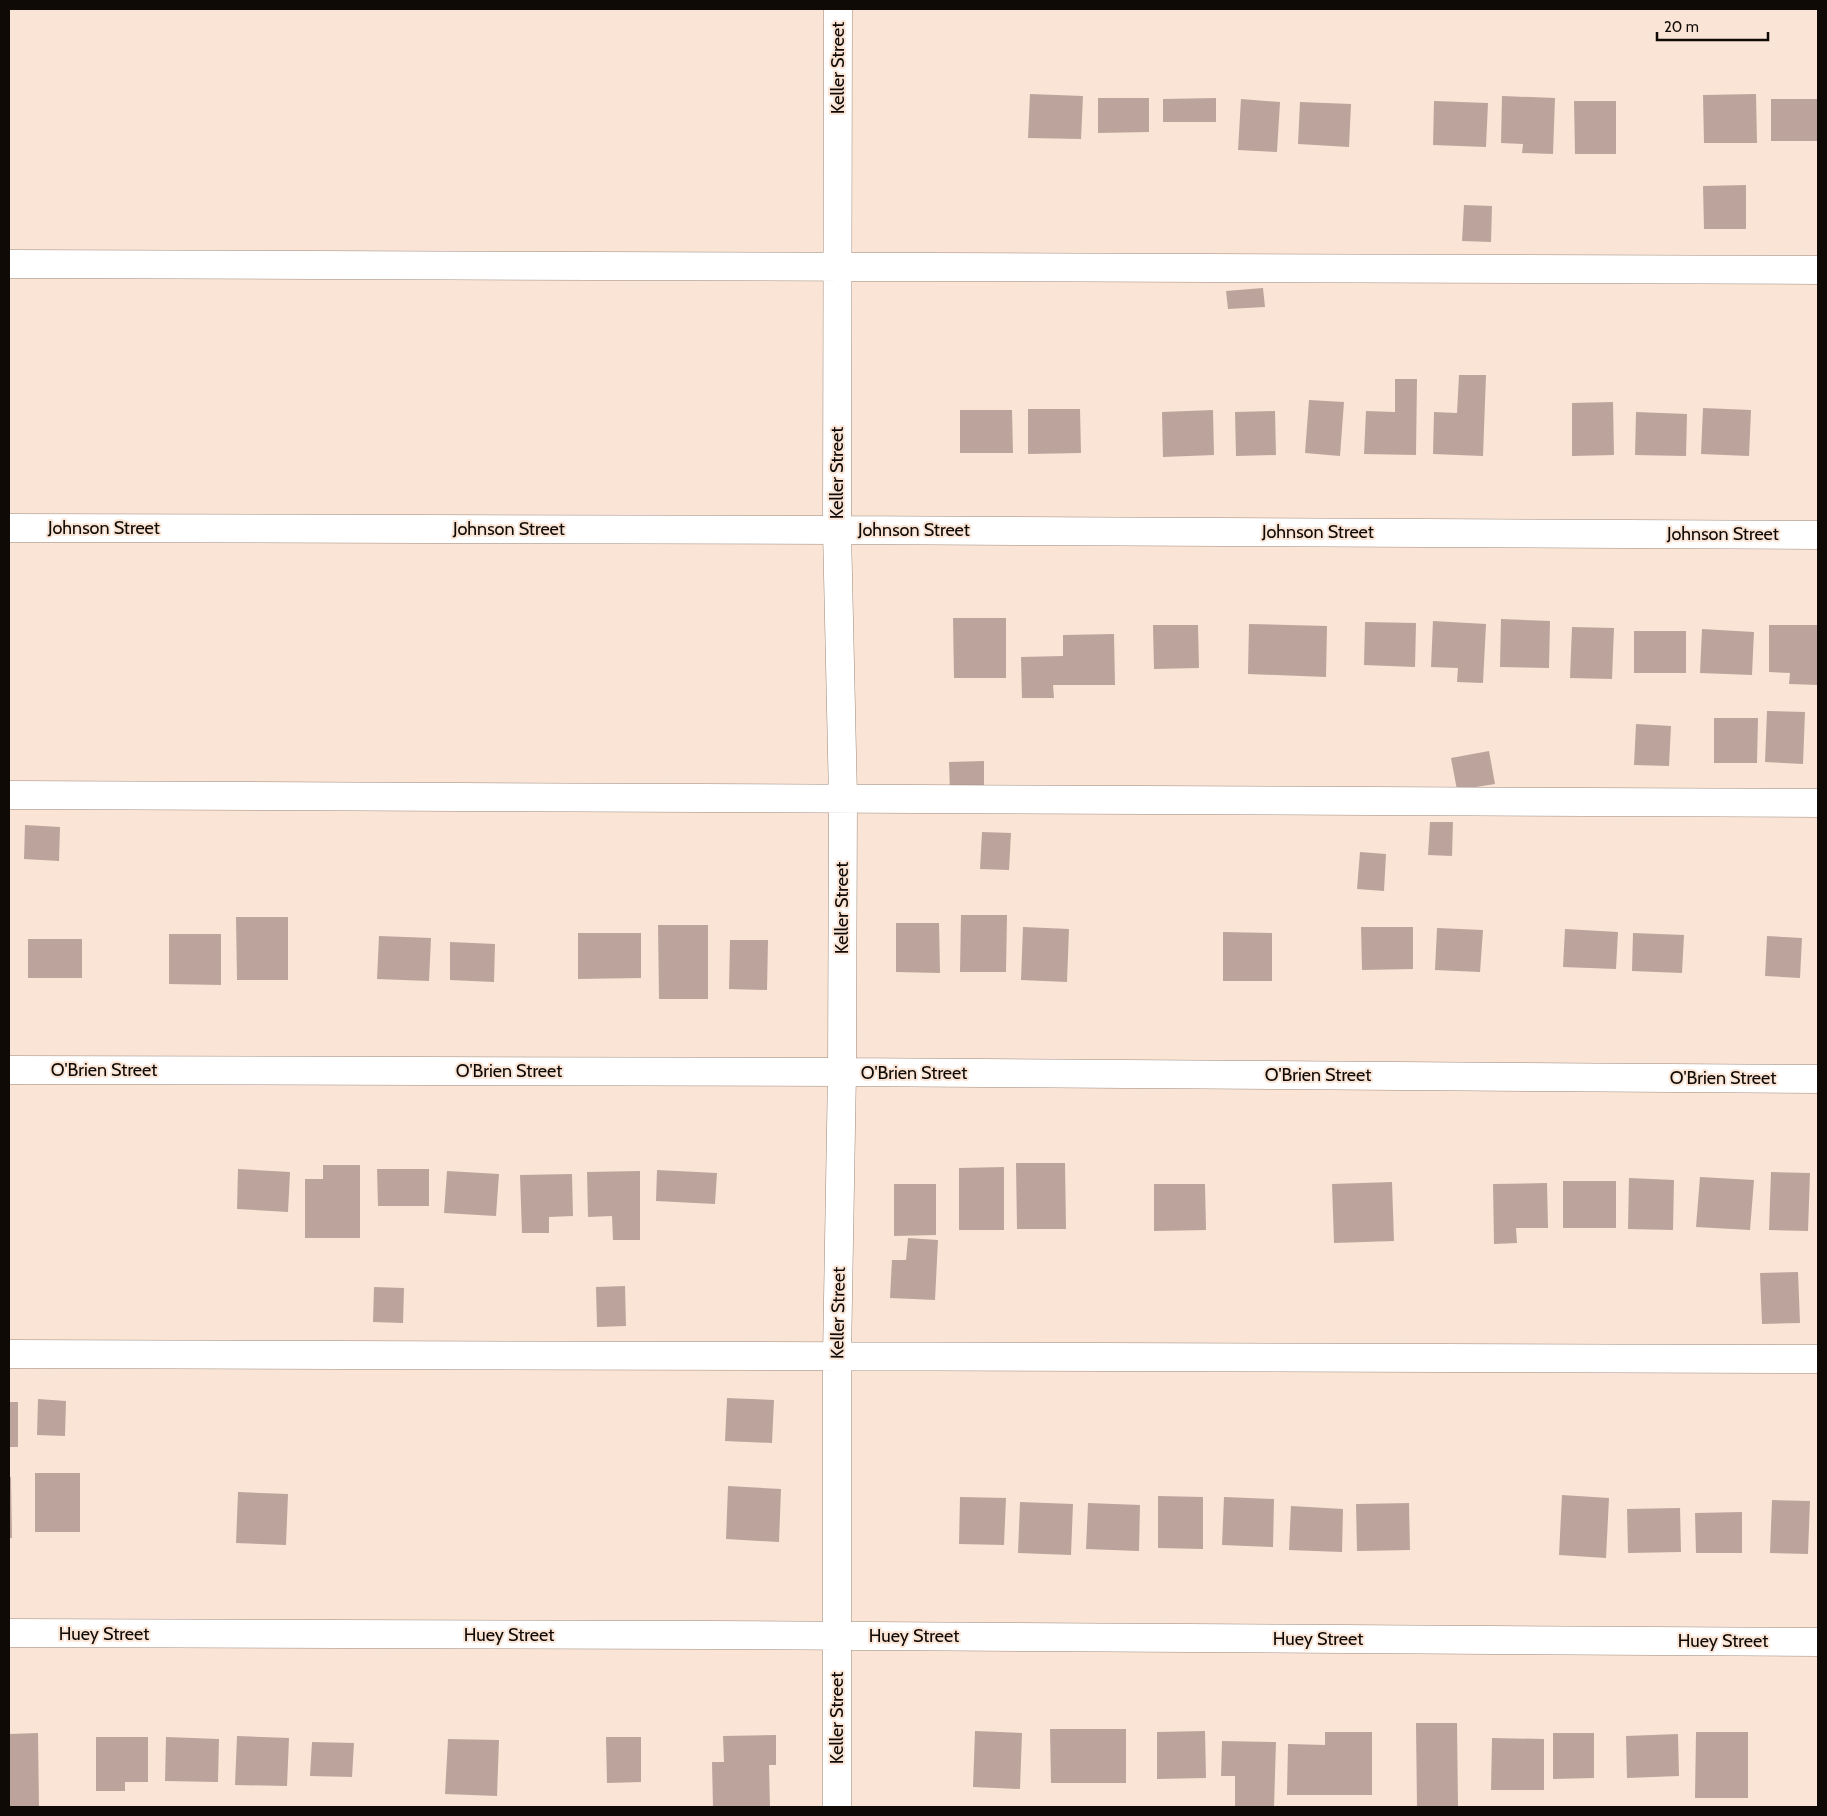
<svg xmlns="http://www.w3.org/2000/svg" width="1827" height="1816" font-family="Cabin,sans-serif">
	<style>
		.building { fill: #bca49c }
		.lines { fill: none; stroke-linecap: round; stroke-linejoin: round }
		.minor-casing { stroke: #9d897c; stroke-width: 29 }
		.minor { stroke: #fff; stroke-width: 28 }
		.labels { text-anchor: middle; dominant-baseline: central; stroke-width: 4; stroke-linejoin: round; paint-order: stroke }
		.street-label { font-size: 18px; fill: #100a06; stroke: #f9e4d5 }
	</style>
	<rect width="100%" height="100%" fill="#f9e4d5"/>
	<path class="building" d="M1030,94L1083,96L1081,139L1028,138Z
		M1756,94L1757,143H1704L1703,95Z
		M1502,96L1555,98L1553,154L1522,153L1523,144L1501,143Z
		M1098,98H1149V132L1098,133Z
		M1216,98V122H1163V99Z
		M1241,99L1280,102L1277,152L1238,150Z
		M1771,99H1818V141H1771Z
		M1434,101L1488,103L1486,147L1433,145Z
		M1574,101H1616V154H1575Z
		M1300,102L1351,104L1349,147L1298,144Z
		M1746,185V229H1704L1703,186Z
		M1464,205L1492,206L1491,242L1462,241Z
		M1263,288L1265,307L1228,309L1226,291Z
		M1459,375H1486L1483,456L1433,454L1434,412L1457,413Z
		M1395,379H1417L1416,455L1364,454L1366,411L1395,412Z
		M1309,400L1344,402L1340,456L1305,453Z
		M1613,402L1614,455L1572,456V403Z
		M1703,408L1751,410L1749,456L1701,454Z
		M1028,409H1080L1081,453L1028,454Z
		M960,410H1012L1013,453H960Z
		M1213,410L1214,455L1163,457L1162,412Z
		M1275,411L1276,455L1236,456L1235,412Z
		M1636,412L1687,414L1686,456L1635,455Z
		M953,618H1006V678H954Z
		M1501,619L1550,621L1549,668L1500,667Z
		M1433,621L1486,624L1483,683L1457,682L1458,668L1431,667Z
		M1365,622L1416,623L1415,667L1364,665Z
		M1249,624L1327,626L1326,677L1248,674Z
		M1153,625H1198L1199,668L1154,669Z
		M1769,625H1818V685L1789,684L1790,673L1769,672Z
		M1572,627L1614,628L1612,679L1570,678Z
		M1702,629L1754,632L1752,675L1700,673Z
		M1634,631H1686V673H1634Z
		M1114,634L1115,685H1053L1054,698H1022L1021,657L1063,656V635Z
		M1767,711L1805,712L1803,764L1765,762Z
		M1714,718H1758L1757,763H1714Z
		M1636,724L1671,726L1669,766L1634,765Z
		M1489,751L1495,784L1457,790L1451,758Z
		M984,761V792L950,793L949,762Z
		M1430,822H1453L1452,856L1428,855Z
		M25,825L60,827L59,861L24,859Z
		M982,832L1011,833L1009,870L980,869Z
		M1360,852L1386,854L1384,891L1357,889Z
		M961,915H1007L1006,972H960Z
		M236,917H288V980H237Z
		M896,923H939L940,973L896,972Z
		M658,925H708V999H659Z
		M1023,927L1069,929L1067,982L1021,980Z
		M1361,927H1413V969L1362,970Z
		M1437,928L1483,930L1480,972L1435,970Z
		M1565,929L1618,932L1616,969L1563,967Z
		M1223,932L1272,933V981H1223Z
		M578,933H641V978L578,979Z
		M1633,933L1684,935L1682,973L1632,971Z
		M169,934H221V985L169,984Z
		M379,936L431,938L429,981L377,979Z
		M1767,936L1802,938L1800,978L1765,976Z
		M28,939H82V978H28Z
		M730,940H768L767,990L729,989Z
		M450,942L495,944L494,982L450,980Z
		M1016,1163H1065L1066,1229H1017Z
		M323,1165H360V1238H305V1179H323Z
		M1004,1167V1230H959V1168Z
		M238,1169L290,1172L288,1212L237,1209Z
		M377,1169H429V1206H378Z
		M657,1170L717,1173L715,1204L656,1201Z
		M447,1171L499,1174L496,1216L444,1213Z
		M640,1171V1240H613L612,1216L588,1217L587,1172Z
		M1771,1172L1810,1173L1808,1231L1769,1230Z
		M572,1174L573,1216L549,1217V1233H522L520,1175Z
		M1700,1177L1754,1180L1750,1230L1696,1227Z
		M1629,1178L1674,1180L1673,1230L1628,1229Z
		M1563,1181H1616V1228H1563Z
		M1392,1182L1394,1241L1334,1243L1332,1184Z
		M1547,1183L1548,1228H1516L1517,1243L1494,1244L1493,1184Z
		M894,1184H936V1235L894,1236Z
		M1154,1184H1205L1206,1230L1154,1231Z
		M908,1238L938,1240L935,1300L890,1298L892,1260H906Z
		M1798,1272L1800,1323L1762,1324L1760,1273Z
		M625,1286L626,1326L597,1327L596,1287Z
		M374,1287L404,1288L403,1323L373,1322Z
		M727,1398L774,1400L772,1443L725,1441Z
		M38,1399L66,1401L65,1436L37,1435Z
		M9,1402H18V1447H9Z
		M35,1473H80V1532H35Z
		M9,1477H11L12,1538H9Z
		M728,1486L781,1489L779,1542L726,1539Z
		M238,1492L288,1494L286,1545L236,1543Z
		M1562,1495L1609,1498L1606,1558L1559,1555Z
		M1158,1496L1203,1497V1549L1158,1548Z
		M960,1497L1006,1498L1004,1545L959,1544Z
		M1224,1497L1274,1499L1273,1547L1222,1545Z
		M1772,1500L1810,1501L1808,1554L1770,1553Z
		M1020,1502L1073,1504L1071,1555L1018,1553Z
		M1088,1503L1140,1505L1139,1551L1086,1549Z
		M1409,1503L1410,1550L1357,1551L1356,1504Z
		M1291,1506L1343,1509L1342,1552L1289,1550Z
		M1680,1508L1681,1552L1628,1553L1627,1509Z
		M1742,1512V1553H1696L1695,1513Z
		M1416,1723H1457L1458,1807H1417Z
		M1050,1729H1126V1783H1051Z
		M975,1731L1022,1733L1020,1789L973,1787Z
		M1205,1731L1206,1778L1157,1779V1732Z
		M1325,1732H1372V1795H1287L1288,1744L1325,1745Z
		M1696,1732H1748V1798H1695Z
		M38,1733L39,1807H9V1734Z
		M1553,1733H1594V1778L1553,1779Z
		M1678,1734L1679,1776L1627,1778L1626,1736Z
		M776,1735V1765H769L770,1807H713L712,1762H724L723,1736Z
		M237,1736L289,1738L287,1786L235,1785Z
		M96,1737H148V1782H125V1791H96Z
		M166,1737L219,1739L218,1782L165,1781Z
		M606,1737H641V1782L607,1783Z
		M1492,1738L1544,1739V1790H1491Z
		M448,1739L499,1740L497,1796L445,1794Z
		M1222,1741L1276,1742L1274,1807H1235V1776H1221Z
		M312,1742L354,1743L352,1777L310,1776Z"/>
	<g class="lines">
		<defs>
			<path id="minor" d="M9,264L1818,270
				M9,528L837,530L1818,535
				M9,795L1818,803
				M9,1070L842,1072L1818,1079
				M9,1354L1818,1359
				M9,1633L707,1635L1818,1642
				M837,1807V1356L842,1072L843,798L837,530L838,9"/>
		</defs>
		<use href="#minor" class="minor-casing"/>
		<use href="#minor" class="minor"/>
	</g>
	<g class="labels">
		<g class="street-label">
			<text transform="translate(838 68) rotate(-90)">Keller Street</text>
			<text transform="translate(837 473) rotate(-90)">Keller Street</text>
			<text x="104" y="528">Johnson Street</text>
			<text x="509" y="529">Johnson Street</text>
			<text x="914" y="530">Johnson Street</text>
			<text x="1318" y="532">Johnson Street</text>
			<text x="1723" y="534">Johnson Street</text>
			<text transform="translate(842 908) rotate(-90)">Keller Street</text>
			<text x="104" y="1070">O'Brien Street</text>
			<text x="509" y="1071">O'Brien Street</text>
			<text x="914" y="1073">O'Brien Street</text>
			<text x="1318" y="1075">O'Brien Street</text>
			<text x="1723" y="1078">O'Brien Street</text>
			<text transform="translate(838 1313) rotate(-89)">Keller Street</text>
			<text x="104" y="1634">Huey Street</text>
			<text x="509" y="1635">Huey Street</text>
			<text x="914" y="1636">Huey Street</text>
			<text x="1318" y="1639">Huey Street</text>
			<text x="1723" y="1641">Huey Street</text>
			<text transform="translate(837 1718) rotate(-90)">Keller Street</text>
		</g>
	</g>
	<rect width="1827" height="1816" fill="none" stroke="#100a06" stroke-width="20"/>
	<path d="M1657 32v8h111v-8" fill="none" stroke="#100a06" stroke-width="2.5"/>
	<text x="1664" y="32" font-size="15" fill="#100a06" stroke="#f9e4d5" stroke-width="4" paint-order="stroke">20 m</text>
</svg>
